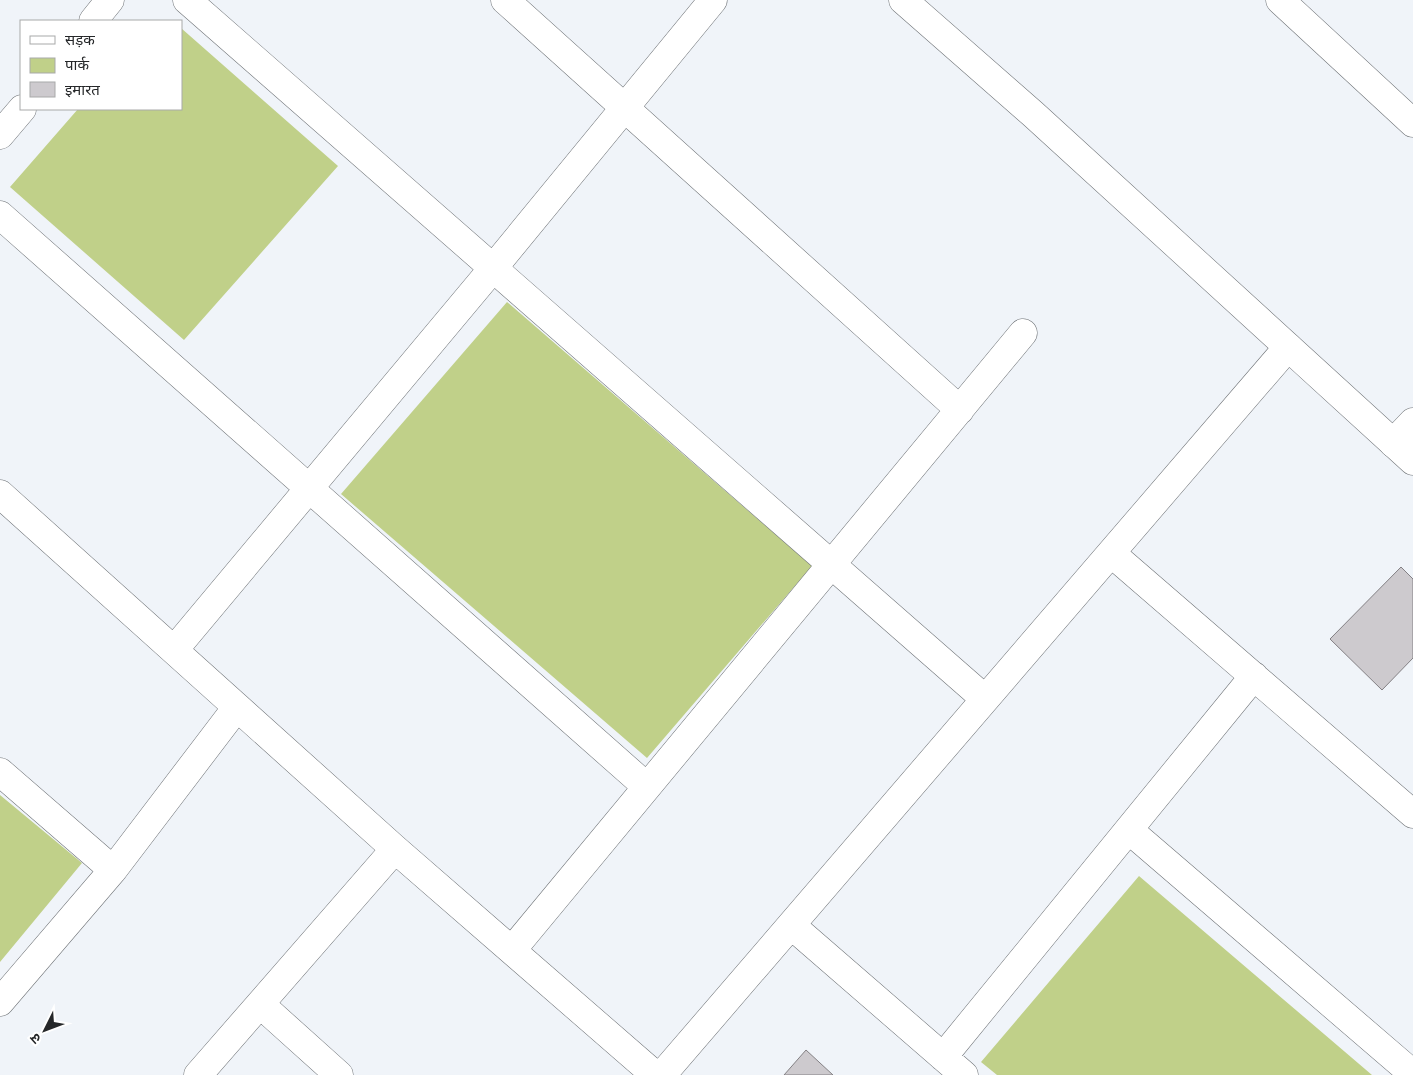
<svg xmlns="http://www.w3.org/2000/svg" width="1413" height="1075" font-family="'Golos Text','Noto Sans Devanagari',sans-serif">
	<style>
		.green { fill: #c0d089 }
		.building { fill: #cdcace; stroke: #838084 }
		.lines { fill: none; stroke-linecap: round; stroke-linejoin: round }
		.street-casing { stroke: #6e7276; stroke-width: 29 }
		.secondary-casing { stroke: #6e7276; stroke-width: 29 }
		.street { stroke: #fff; stroke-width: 28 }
		.secondary { stroke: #fff; stroke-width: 28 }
	</style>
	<rect width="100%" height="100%" fill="#f0f4f9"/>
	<path class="green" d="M181,28L338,166L184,340L10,187L78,109H181Z
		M507,302L812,566L647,758L341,494Z
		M0,795L82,863L0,962Z
		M1139,876L1372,1075H997L981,1062Z"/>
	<path class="building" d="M1401,567L1413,579V658L1382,690L1330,639Z
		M806,1050L833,1075H784Z"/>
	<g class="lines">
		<defs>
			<path id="street" d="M187,0L985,699
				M505,0L960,410
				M1280,0L1413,123
				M93,21L110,0
				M0,135L22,109
				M0,215L647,787
				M1393,443L1413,422
				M0,494L395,849L655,1075
				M1111,553L1413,814
				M174,650L494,267L713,0
				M0,772L113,870
				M1129,830L1413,1074
				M791,925L964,1075
				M512,950L1023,333
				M0,1002L113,870L237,707
				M260,1004L339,1075
				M943,1057L1254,676
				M198,1075L395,849
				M662,1075L1288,347"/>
			<path id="secondary" d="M903,0L1033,114L1413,461"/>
		</defs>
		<use href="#street" class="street-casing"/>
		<use href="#secondary" class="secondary-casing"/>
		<use href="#street" class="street"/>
		<use href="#secondary" class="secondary"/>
	</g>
	<rect x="20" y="20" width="162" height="90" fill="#ffffff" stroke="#a8a9a9"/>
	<rect x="30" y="36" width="25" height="8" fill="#ffffff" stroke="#a8a9a9"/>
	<text x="65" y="45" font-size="15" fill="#252729">सड़क</text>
	<rect x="30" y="58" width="25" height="15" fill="#c0d089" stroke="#a8a9a9"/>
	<text x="65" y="70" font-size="15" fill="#252729">पार्क</text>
	<rect x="30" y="82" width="25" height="15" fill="#cdcace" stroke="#a8a9a9"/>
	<text x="65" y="95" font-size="15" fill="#252729">इमारत</text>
	<g transform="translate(45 1030) rotate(228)" stroke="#ffffff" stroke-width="4" paint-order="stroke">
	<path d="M0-4L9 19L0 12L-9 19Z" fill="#252729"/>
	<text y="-8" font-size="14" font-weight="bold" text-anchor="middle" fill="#252729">उ</text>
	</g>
</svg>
